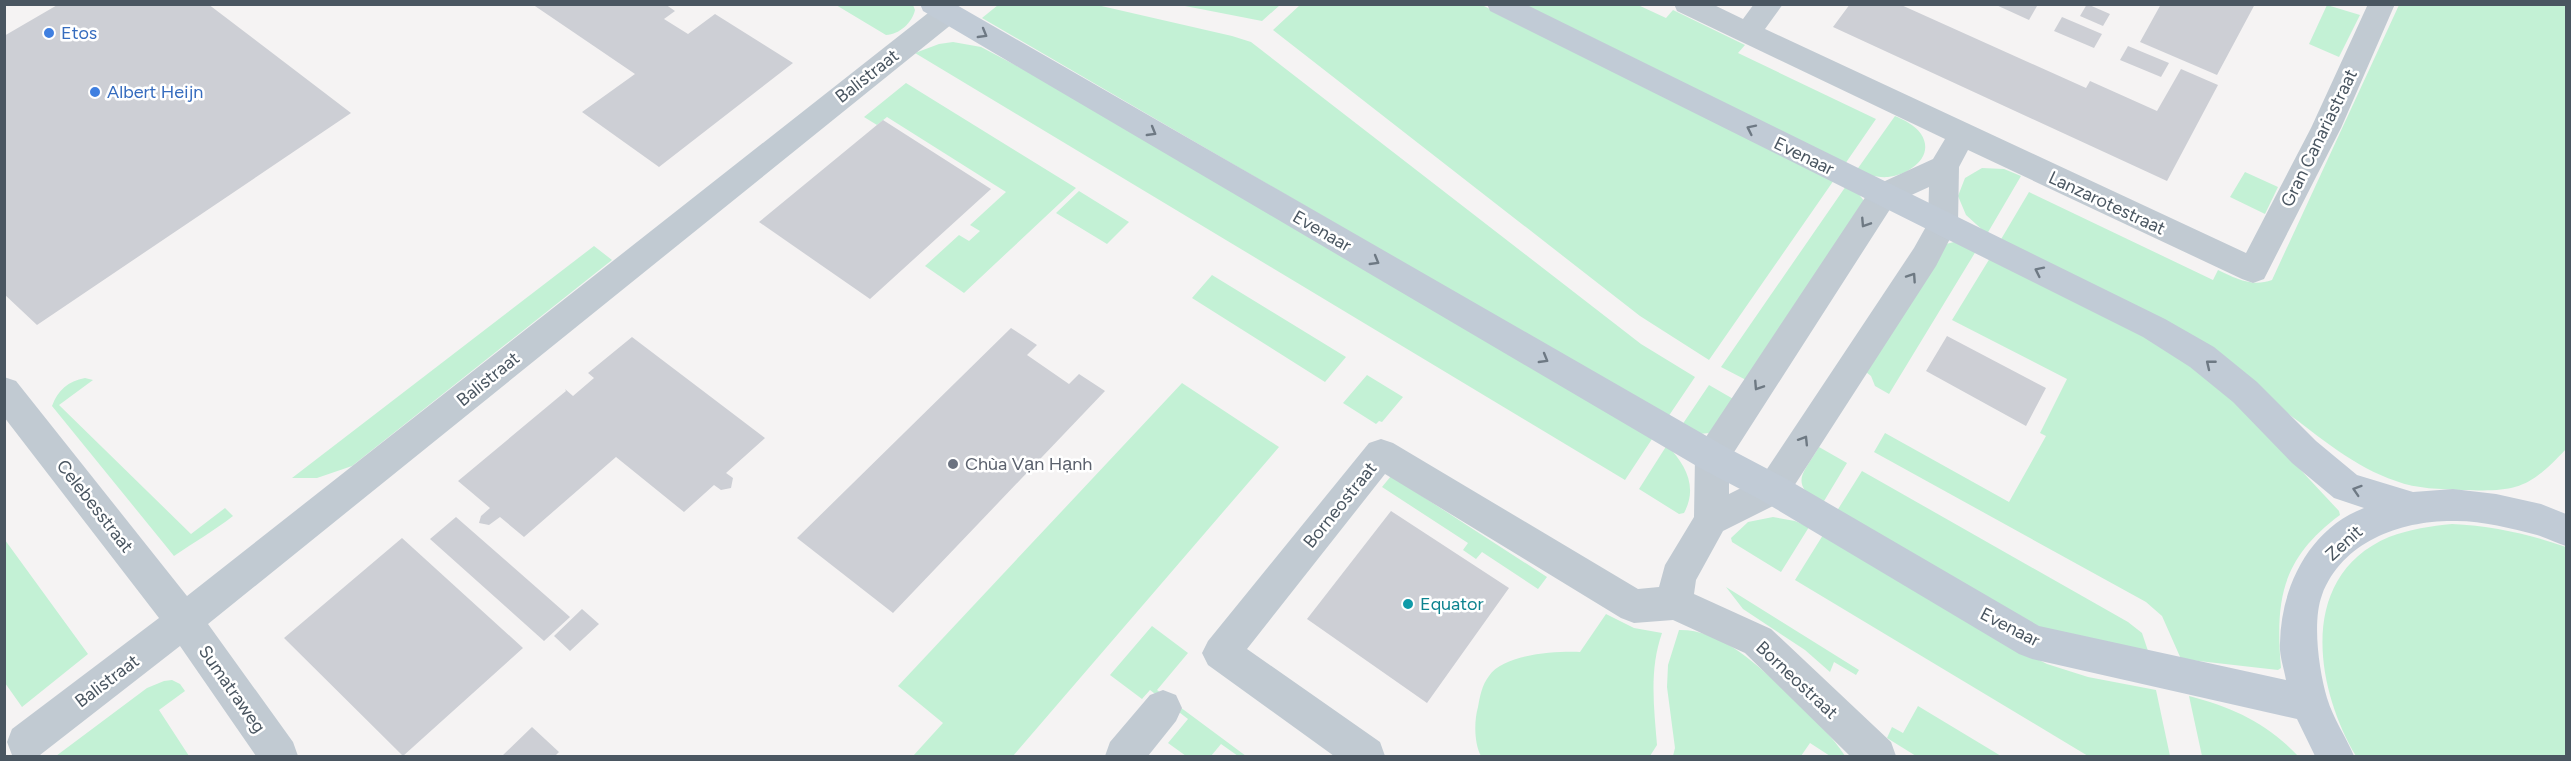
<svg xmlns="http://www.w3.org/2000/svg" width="2571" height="761" font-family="Figtree,sans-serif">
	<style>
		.green { fill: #c3f1d5 }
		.building { fill: #cdcfd5 }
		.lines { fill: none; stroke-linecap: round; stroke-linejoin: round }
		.street { fill: #c1cad2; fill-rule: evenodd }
		.secondary { fill: #c1cbd6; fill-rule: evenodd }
		.oneway { stroke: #6e7984 }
		.oneway2 { stroke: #6e7983 }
		.shop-dot { fill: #3f7fe0; stroke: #fff; stroke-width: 2 }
		.worship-dot { fill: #6b7280; stroke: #fff; stroke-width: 2 }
		.culture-dot { fill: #0f9aa8; stroke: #fff; stroke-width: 2 }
		.labels { text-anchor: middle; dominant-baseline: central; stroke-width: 5; stroke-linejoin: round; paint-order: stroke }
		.shop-label { font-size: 18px; fill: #366cbe; stroke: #fff; text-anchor: start }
		.street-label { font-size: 18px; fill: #4a5661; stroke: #fff }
		.worship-label { font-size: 18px; fill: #5b616d; stroke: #fff; text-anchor: start }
		.culture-label { font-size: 18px; fill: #0d838f; stroke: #fff; text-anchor: start }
	</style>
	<rect width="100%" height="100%" fill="#f5f3f3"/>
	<path class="green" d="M836,5H913L915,10C912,23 900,34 886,35Z
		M998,5H1097L1232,36L1251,42L1641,344L1695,377L1668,417L982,18Z
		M1180,5H1280L1262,21Z
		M1300,5H1482L1834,180L1709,360L1640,316L1273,30Z
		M1520,5H1638L1666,18L1673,10L1745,45L1738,53L1876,119L1845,164Z
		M2327,5L2360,15L2339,57L2309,44Z
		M2399,5H2566V449C2529,489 2516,492 2463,490C2440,489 2417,489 2396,481C2339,462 2298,415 2247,386C2165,338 2082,289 2000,241L2029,192L2213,280L2218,270C2237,279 2252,287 2272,280Z
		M953,42L981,47L1087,103L1654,436L1625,480L915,53L939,44Z
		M906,83L1076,188L964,293L925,266L959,235L969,241L980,231L970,225L1006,192L887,117L877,125L864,117Z
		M1895,116C1904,120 1915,125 1921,134C1936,157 1908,175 1888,177C1877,178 1866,174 1856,171Z
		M1982,168L2004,169L2021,176L1987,234L1966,215L1958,196L1965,178Z
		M2245,172L2278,187L2265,214L2230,197Z
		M1846,186L1858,193L1864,201L1748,381L1721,367Z
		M1079,191L1129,222L1107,244L1056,213Z
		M1954,242L1976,251L1889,394L1875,386L1871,376L1866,372L1946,244Z
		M594,246L612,260L352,466L317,478H292Z
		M1990,258L2173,349L2243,408L2339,511L2340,515C2282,558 2275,599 2281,668L2278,670L2181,659L2162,616L2146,602L1874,452L1885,433L2009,502L2046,436L2040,433L2067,379L1952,320Z
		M1212,275L1346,357L1325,382L1192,298Z
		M1367,375L1403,397L1382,422L1379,421L1376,424L1343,403Z
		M85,378L93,380L59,405L191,534L225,508L233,516C214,531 194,542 174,556L52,406C58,390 68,381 85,378Z
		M1182,383L1279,447L1013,756H913L943,723L898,686Z
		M1709,385L1735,400L1710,433L1698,434L1682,425Z
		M1667,445C1686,465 1698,487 1684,513L1679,514L1639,489Z
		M1819,447L1847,463L1821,506C1790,481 1801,477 1819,447Z
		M1862,471L2128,622L2142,633L2149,654L2042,632L1835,514Z
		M1391,476L1547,577L1538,589L1482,552L1476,559L1463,550L1468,543L1382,487Z
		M1773,517L1795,521L1809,527L1781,572L1732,542L1731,538L1748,522Z
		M2452,524C2493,526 2528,534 2566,547V756H2356C2315,687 2297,576 2389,537C2410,529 2431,526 2452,524Z
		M1823,535L2011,646L2047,664L2088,677L2156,690L2170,756H2088L1795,580Z
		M5,540L88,654L22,707L5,683Z
		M1726,587L1859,670L1856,675L1834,662L1830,672L1805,650L1743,609Z
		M1606,614L1634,628L1662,633C1649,670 1654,707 1657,745L1650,756H1481C1474,743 1474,721 1478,707C1480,696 1482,685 1489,676C1504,654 1555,651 1580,652Z
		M1152,626L1188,653L1157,690L1246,756H1238L1221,744L1211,756H1186L1168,743L1188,719L1150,690L1142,699L1110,675Z
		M1679,630C1726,629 1768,675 1799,705C1816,721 1833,737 1845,756H1830L1810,743L1801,756H1673L1675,748L1667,687L1668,665Z
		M172,680L180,684L185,691L159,710L189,756H56L147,688L164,681Z
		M2189,696C2232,707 2267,723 2298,756H2202Z
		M1918,706L2001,756H1916L1887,738L1892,727L1903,733Z"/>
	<path class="building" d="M59,4H208L351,113L37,325L4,294V36Z
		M532,4H665L675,11L664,19L688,34L715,14L793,63L659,167L582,112L635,74Z
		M1850,4H1899L2086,88L2090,81L2157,111L2181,69L2218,85L2167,181L1833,27Z
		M1994,4H2033L2037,6L2029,20Z
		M2087,4L2110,14L2103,26L2080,16Z
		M2161,4H2255L2217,75L2140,42Z
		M2062,17L2102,34L2094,48L2054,31Z
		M2128,46L2169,63L2161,77L2120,60Z
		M883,120L991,189L870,299L759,222Z
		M1011,328L1037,345L1027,355L1069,384L1079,374L1105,391L893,613L797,538Z
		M1947,336L2046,388L2026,426L1926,371Z
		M632,337L765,438L726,473L733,478L731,488L721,490L714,485L684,512L616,457L524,537L500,517L489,525L479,523L481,516L490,508L458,481L566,391L565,389L573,396L594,378L588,373Z
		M1391,511L1509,588L1427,703L1307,619Z
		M456,517L570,617L544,641L430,539Z
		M402,538L523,648L403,756L284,638Z
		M582,609L599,624L570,651L554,636Z
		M532,727L559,752L555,756H502Z"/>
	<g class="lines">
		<path class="street" d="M943,4L957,6L961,13L957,20L208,624L293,742L298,756H256L180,646L40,755H12L7,742L12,729L159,618L4,417V377L16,381L187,596L937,6Z
			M1674,4H1712L1743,19L1754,4H1783L1765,29L2246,253L2311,128L2368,4H2395L2341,128L2264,279L2253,283L2242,279L1968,150L1959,167L1958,223L1936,266L1785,500L1723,531L1696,580L1694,594L1771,629L1891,742L1896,756H1850L1745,653L1673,620L1634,623L1621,618L1385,474L1247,649L1380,742L1385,756H1334L1208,665L1202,653L1208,641L1369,443L1381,439L1393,443L1638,589L1659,587L1665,565L1694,517L1695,457L1700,446L1872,187L1933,159L1945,139L1677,11ZM1929,187L1928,223L1914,248L1761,478L1729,494V460L1894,203Z
			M1163,690L1176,695L1182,708L1176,721L1148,756H1105L1110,742L1150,695Z"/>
		<path class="secondary" d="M920,4H955L1724,446L1785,478L2039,626L2286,680C2284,668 2279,655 2280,643C2281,587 2309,529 2364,508L2334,498L2292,463L2233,402L2190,367L2143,337L1490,11L1487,4H1525L2165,319L2214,347L2257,382L2316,441L2357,475L2413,492L2453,489L2496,494L2541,504L2566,514V546C2557,543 2547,538 2537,535C2510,528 2479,520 2452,521C2399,521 2342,542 2322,595C2312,622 2319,671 2327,698C2333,718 2346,737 2354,756H2315L2297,719L2032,659L2019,654L1761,500L1700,468L923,11Z"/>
	</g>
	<defs><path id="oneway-chevron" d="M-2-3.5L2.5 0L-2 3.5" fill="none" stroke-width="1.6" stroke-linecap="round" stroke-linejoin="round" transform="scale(1.5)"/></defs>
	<g class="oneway">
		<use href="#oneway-chevron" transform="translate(983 34) rotate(30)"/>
		<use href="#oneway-chevron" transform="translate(1751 129) rotate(-154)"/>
		<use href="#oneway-chevron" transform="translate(1152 132) rotate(30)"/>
		<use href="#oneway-chevron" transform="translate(1375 261) rotate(30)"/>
		<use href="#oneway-chevron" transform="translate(2039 271) rotate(-154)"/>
		<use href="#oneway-chevron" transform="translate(1544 359) rotate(30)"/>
		<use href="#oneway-chevron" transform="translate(2210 364) rotate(-141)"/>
		<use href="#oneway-chevron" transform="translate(2357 490) rotate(-162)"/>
	</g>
	<g class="oneway2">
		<use href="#oneway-chevron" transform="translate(1865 223) rotate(123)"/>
		<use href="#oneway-chevron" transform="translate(1912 277) rotate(-56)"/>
		<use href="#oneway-chevron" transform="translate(1758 386) rotate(123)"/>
		<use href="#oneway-chevron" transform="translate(1804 440) rotate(-58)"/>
	</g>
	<g class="shop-dot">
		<circle cx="49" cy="33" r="6"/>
		<circle cx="95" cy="92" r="6"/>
	</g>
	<circle class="worship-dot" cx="953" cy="464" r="6"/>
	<circle class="culture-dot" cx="1408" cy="604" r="6"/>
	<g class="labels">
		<g class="shop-label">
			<text x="61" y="33">Etos</text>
			<text x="107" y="92">Albert Heijn</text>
		</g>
		<g class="street-label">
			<text transform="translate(867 76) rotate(-38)">Balistraat</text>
			<text transform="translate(2319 138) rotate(-64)">Gran Canariastraat</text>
			<text transform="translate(1804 156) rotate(26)">Evenaar</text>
			<text transform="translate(2107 203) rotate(25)">Lanzarotestraat</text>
			<text transform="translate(1322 231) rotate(30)">Evenaar</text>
			<text transform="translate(488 379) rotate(-39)">Balistraat</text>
			<text transform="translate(1340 505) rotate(-51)">Borneostraat</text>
			<text transform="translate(95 506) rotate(52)">Celebesstraat</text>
			<text transform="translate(2344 543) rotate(-42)">Zenit</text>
			<text transform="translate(2010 627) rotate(27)">Evenaar</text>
			<text transform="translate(1797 680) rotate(43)">Borneostraat</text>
			<text transform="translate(107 681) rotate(-37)">Balistraat</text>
			<text transform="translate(232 689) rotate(55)">Sumatraweg</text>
		</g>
		<g class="worship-label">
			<text x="965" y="464">Chùa Vạn Hạnh</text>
		</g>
		<g class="culture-label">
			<text x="1420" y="604">Equator</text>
		</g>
	</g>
	<rect width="2571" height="761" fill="none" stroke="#4a5661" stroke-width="12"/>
</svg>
